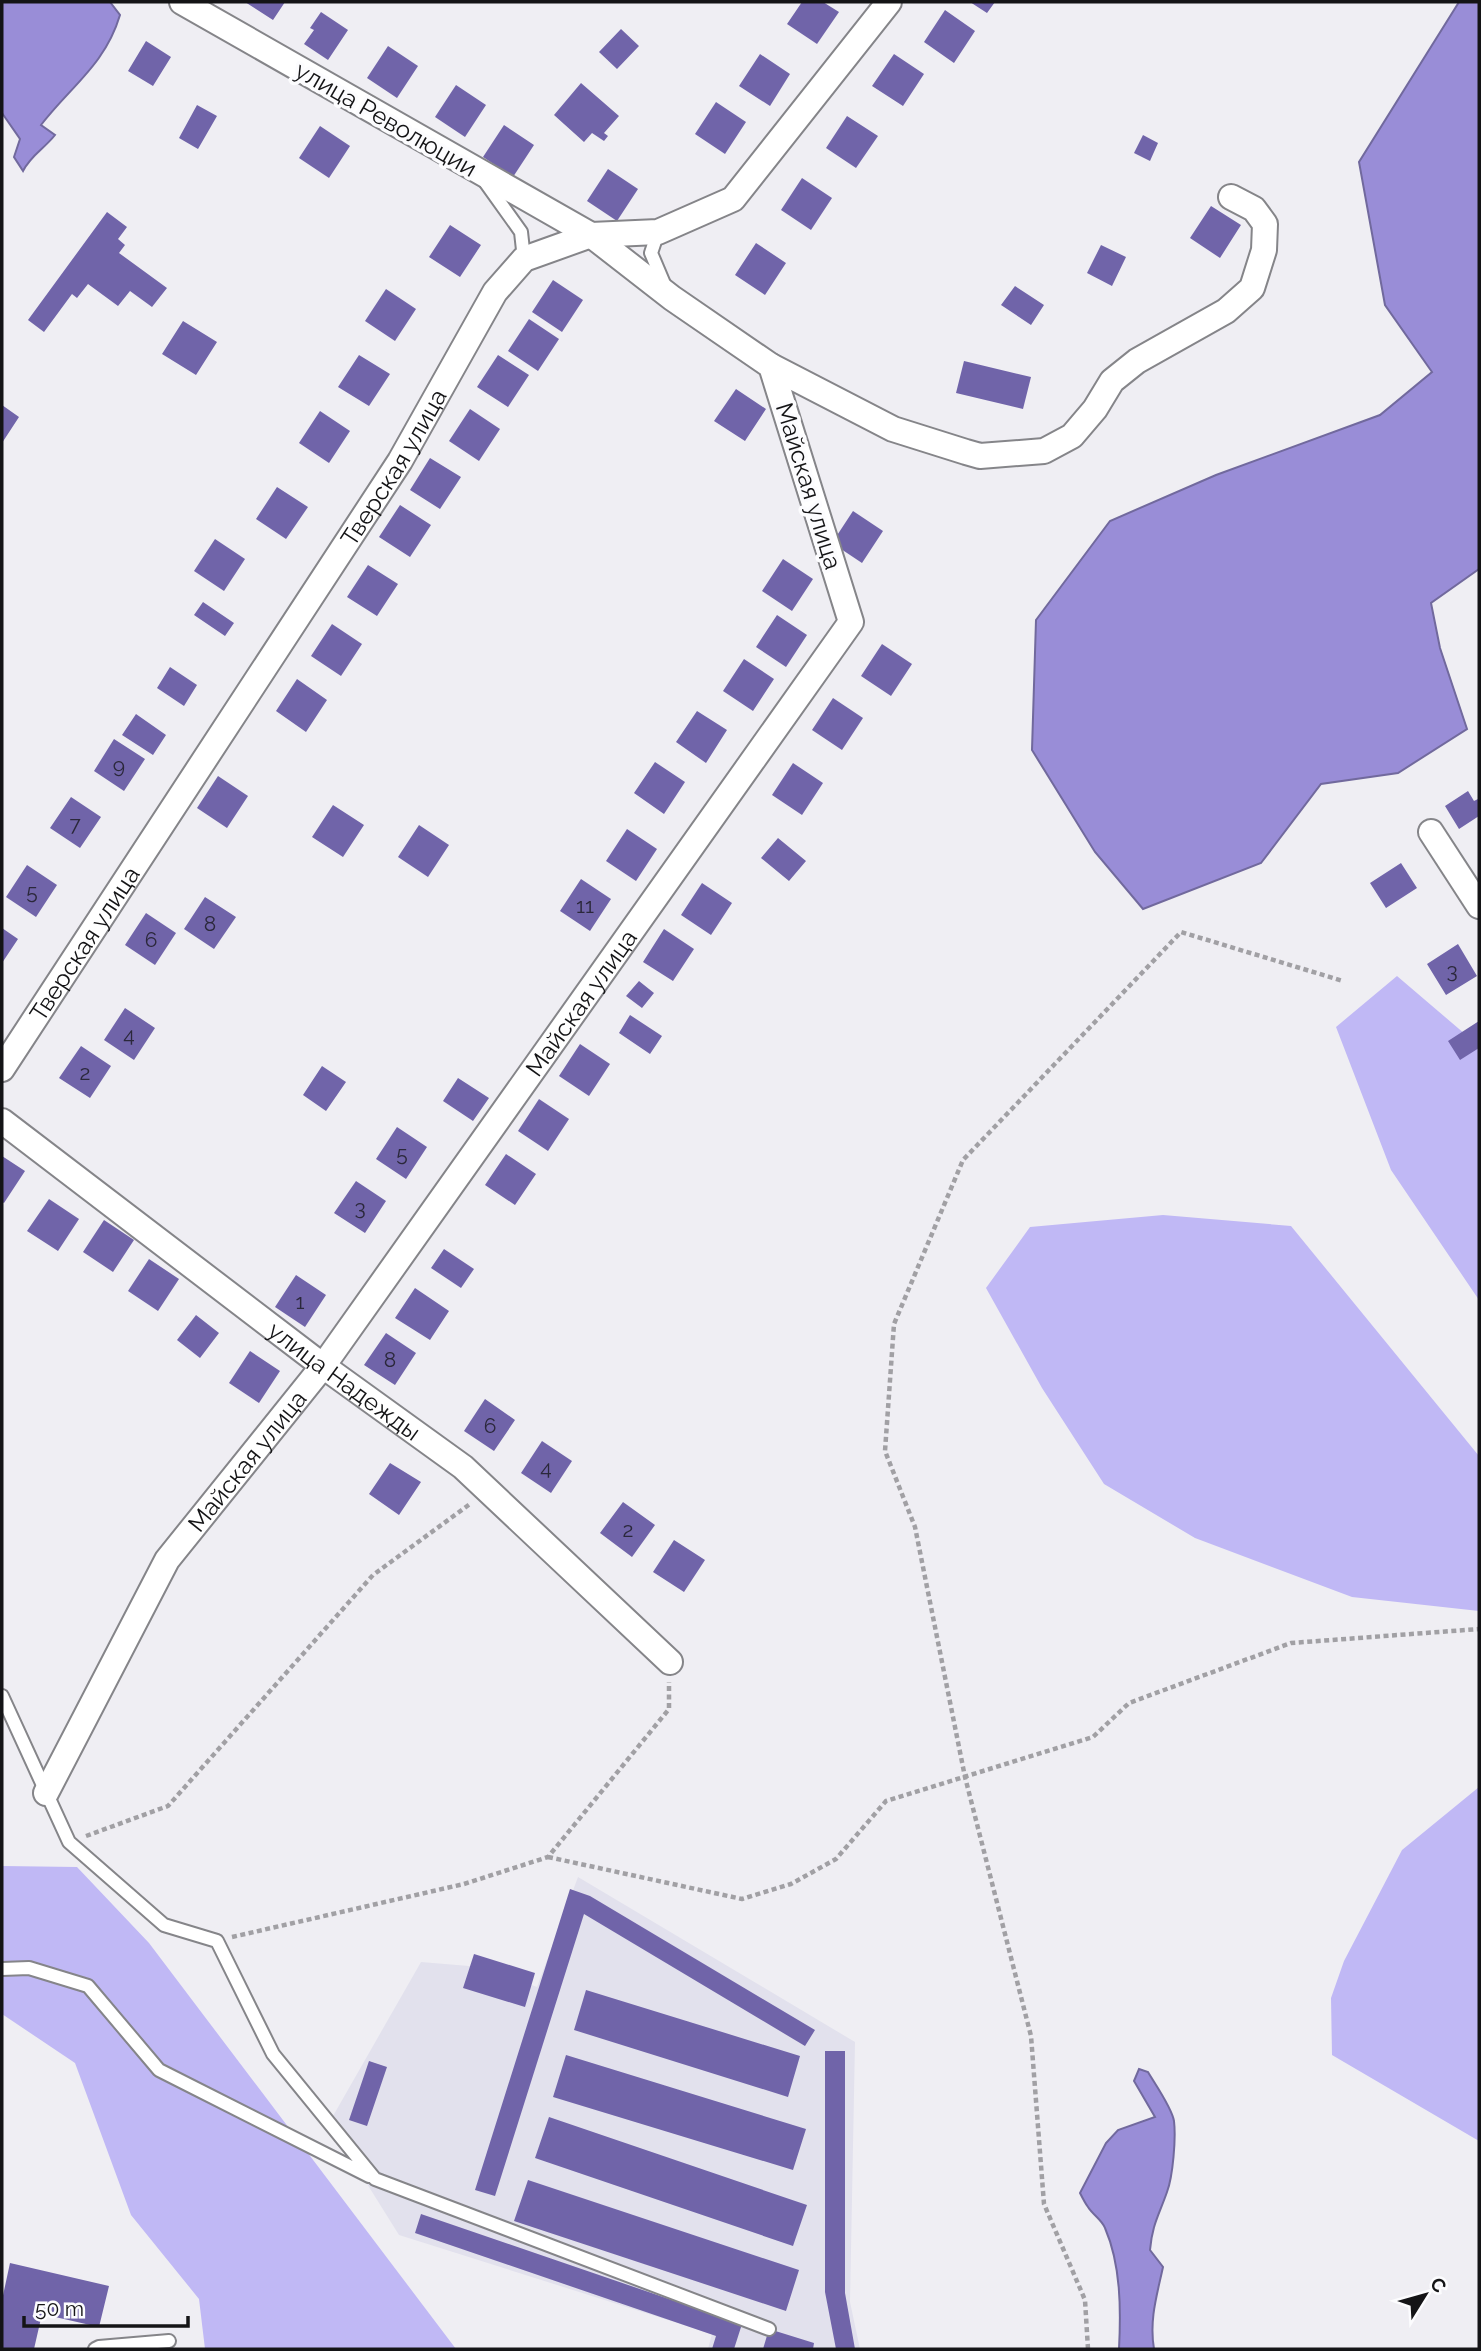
<svg xmlns="http://www.w3.org/2000/svg" width="1481" height="2351" font-family="Raleway,sans-serif">
	<style>
		.built { fill: #e2e1ed }
		.forest { fill: #c0b8f5 }
		.water { fill: #998dd7; stroke: #71699d; stroke-width: 2 }
		.building { fill: #7064a9 }
		.lines { fill: none; stroke-linecap: round; stroke-linejoin: round }
		.lane-casing { stroke: #858589; stroke-width: 16 }
		.street-casing { stroke: #858589; stroke-width: 28 }
		.path { stroke: #a1a0a4; stroke-width: 4.5; stroke-dasharray: 5 3.5; stroke-linecap: butt }
		.lane { stroke: #fff; stroke-width: 12 }
		.street { stroke: #fff; stroke-width: 24 }
		.labels { text-anchor: middle; dominant-baseline: central; stroke-width: 7; stroke-linejoin: round; paint-order: stroke }
		.number-label { font-size: 21px; fill: #2b283b }
		.street-label { font-size: 24px; fill: #141416; stroke: #fcfcfe }
	</style>
	<rect width="100%" height="100%" fill="#efeef3"/>
	<path class="built" d="M578,1877L855,2042L850,2302L860,2349H708L712,2334L399,2235L329,2123L421,1962L481,1967L537,1987Z"/>
	<path class="forest" d="M1397,976L1479,1046V1300L1391,1170L1336,1027Z
		M1163,1215L1291,1226L1479,1456V1611L1352,1597L1195,1538L1104,1484L1042,1388L986,1288L1030,1227Z
		M1479,1787V2141L1332,2055L1331,1998L1344,1961L1402,1850Z
		M2,1866L77,1867L149,1943L456,2349H205L199,2299L131,2215L75,2063L2,2014Z"/>
	<path class="water" d="M2,2H110L120,15C105,65 71,86 41,125L55,135C44,149 31,155 23,171L14,157L20,139L2,113Z
		M1459,2H1479V569L1431,603L1440,648L1467,729L1398,773L1321,784L1261,863L1143,909L1095,852L1032,750L1036,620L1110,521L1216,475L1380,415L1432,372L1385,305L1359,162Z
		M1139,2069L1148,2072C1155,2084 1172,2108 1174,2121C1176,2138 1173,2176 1167,2192C1159,2215 1152,2225 1150,2250L1163,2267C1157,2295 1149,2320 1154,2349H1119C1121,2310 1121,2265 1105,2228C1102,2220 1093,2215 1088,2207C1085,2203 1082,2197 1080,2193L1106,2143L1118,2130L1155,2117L1134,2081Z"/>
	<path class="building" d="M245,2H285L273,20Z
		M802,2H823L839,12L817,44L787,24Z
		M970,2H995L987,13Z
		M945,10L975,31L954,63L924,42Z
		M321,12L348,30L328,60L304,44L314,30L310,28Z
		M621,29L639,46L617,69L599,52Z
		M146,41L171,57L153,86L128,71Z
		M388,46L418,66L397,98L367,78Z
		M760,54L790,74L770,106L739,86Z
		M894,54L924,74L903,106L872,86Z
		M581,83L619,116L604,133L608,136L604,141L592,133L584,142L554,115Z
		M456,85L486,105L465,137L435,117Z
		M716,102L746,122L725,154L695,134Z
		M197,105L217,116L198,149L179,138Z
		M847,116L878,136L856,168L826,148Z
		M504,125L534,145L513,177L483,157Z
		M320,126L350,146L329,178L299,158Z
		M1143,135L1158,143L1150,161L1134,153Z
		M608,169L638,189L617,221L587,201Z
		M802,178L832,198L811,230L781,210Z
		M1211,206L1241,225L1220,258L1190,238Z
		M107,212L127,227L118,239L125,245L119,253L167,288L152,307L130,291L118,306L88,284L77,298L72,294L44,332L28,320Z
		M450,225L481,245L460,277L429,257Z
		M756,243L786,263L765,295L735,275Z
		M1101,245L1126,257L1112,286L1087,273Z
		M553,280L583,300L562,332L532,312Z
		M1015,286L1044,305L1031,325L1001,305Z
		M386,289L416,309L395,341L365,321Z
		M529,319L559,339L538,371L508,351Z
		M183,321L217,342L196,375L162,354Z
		M359,355L390,374L369,406L338,387Z
		M498,355L529,375L508,407L477,387Z
		M964,361L1031,377L1023,409L956,393Z
		M736,389L766,409L745,441L714,421Z
		M2,405L19,417L2,443Z
		M470,409L500,429L479,461L449,441Z
		M320,411L350,431L329,463L299,443Z
		M430,458L461,477L440,509L410,490Z
		M277,487L308,507L286,539L256,519Z
		M400,505L431,525L410,557L379,537Z
		M853,511L883,531L862,563L832,543Z
		M215,539L245,559L224,591L194,571Z
		M783,559L813,579L792,611L762,591Z
		M368,565L398,584L377,616L347,597Z
		M203,602L234,623L225,636L194,615Z
		M777,615L807,635L786,667L756,647Z
		M332,624L362,644L341,676L311,656Z
		M882,644L912,664L891,696L861,676Z
		M744,659L774,679L753,711L723,691Z
		M170,667L197,685L184,706L157,688Z
		M297,679L327,700L306,732L276,711Z
		M833,698L863,718L842,750L812,730Z
		M697,711L727,730L706,763L676,742Z
		M136,714L166,735L153,755L122,735Z
		M114,739L145,759L124,791L94,771Z
		M655,762L685,782L664,814L634,793Z
		M793,763L823,783L802,815L772,795Z
		M218,776L248,796L227,828L197,808Z
		M1468,791L1474,801L1478,799L1479,801V816L1459,829L1445,806Z
		M71,797L101,817L80,848L50,828Z
		M333,805L364,825L343,857L312,837Z
		M419,825L449,845L428,877L398,857Z
		M627,829L657,849L636,881L606,861Z
		M778,838L806,861L789,881L761,858Z
		M1401,863L1417,888L1386,908L1370,883Z
		M27,865L57,885L36,917L6,897Z
		M581,879L611,899L590,931L560,911Z
		M702,883L732,903L711,935L681,915Z
		M205,897L236,917L214,949L184,929Z
		M146,913L176,933L155,965L125,945Z
		M2,928L18,939L2,963Z
		M664,929L694,949L673,981L643,962Z
		M1458,944L1477,976L1446,995L1427,964Z
		M639,981L654,993L642,1008L626,996Z
		M125,1008L155,1028L134,1060L104,1040Z
		M630,1015L662,1036L650,1054L619,1033Z
		M1479,1021V1048L1460,1060L1448,1041Z
		M580,1044L610,1064L589,1096L559,1076Z
		M81,1046L111,1066L90,1098L59,1078Z
		M322,1066L346,1082L326,1111L303,1095Z
		M458,1078L489,1098L473,1121L443,1101Z
		M539,1099L569,1119L548,1151L518,1131Z
		M397,1127L427,1147L406,1179L376,1159Z
		M506,1154L536,1174L515,1205L485,1185Z
		M2,1156L25,1171L4,1203L2,1202Z
		M356,1181L386,1201L365,1233L334,1213Z
		M49,1199L79,1219L58,1251L27,1231Z
		M104,1220L134,1240L113,1272L83,1252Z
		M444,1249L474,1269L461,1288L431,1268Z
		M149,1259L179,1279L158,1311L128,1291Z
		M296,1275L326,1295L305,1327L275,1307Z
		M415,1288L449,1311L430,1340L395,1318Z
		M196,1315L219,1333L200,1358L177,1340Z
		M386,1333L416,1353L395,1385L364,1365Z
		M250,1351L280,1371L259,1403L229,1383Z
		M485,1399L515,1420L494,1451L464,1431Z
		M542,1441L572,1461L551,1493L521,1473Z
		M390,1463L421,1482L399,1515L369,1494Z
		M623,1502L655,1525L632,1557L600,1533Z
		M674,1540L705,1560L684,1592L653,1572Z
		M570,1889L590,1896L815,2030L805,2046L584,1914L495,2196L475,2190Z
		M474,1954L535,1973L525,2007L463,1988Z
		M586,1990L800,2056L788,2097L574,2030Z
		M825,2051H845V2293L855,2349H836L825,2292Z
		M566,2055L806,2129L793,2170L553,2097Z
		M369,2061L387,2067L367,2126L349,2120Z
		M549,2117L807,2205L793,2246L535,2158Z
		M528,2180L799,2270L786,2311L514,2221Z
		M421,2214L742,2324L734,2349H712L716,2336L415,2233Z
		M10,2263L109,2286L99,2327L42,2314L34,2349H2V2300Z
		M769,2329L814,2343L813,2349H763Z"/>
	<g class="lines">
		<defs>
			<path id="lane" d="M486,183L521,232L524,259
				M658,232L651,253L665,286
				M2,1696L69,1842L164,1925L217,1941L273,2054L375,2179L769,2329
				M2,1969L29,1968L88,1986L159,2070L369,2176
				M95,2349L99,2347L169,2341"/>
			<g id="street">
				<path d="M771,366L893,429L966,452L980,456L1044,451L1072,436L1095,409L1112,381L1137,361L1226,311L1252,288L1264,250L1265,224L1254,209L1231,197"/>
				<path d="M1431,832L1479,906"/>
				<path id="s1" d="M2,1069L400,461L495,292L524,259L591,235L658,232L733,199L889,2"/>
				<path id="s2" d="M2,1121L323,1366L463,1467L670,1662"/>
				<path id="s3" d="M46,1793L167,1560L323,1366L851,622L771,366L672,298L591,235L182,2"/>
			</g>
		</defs>
		<use href="#lane" class="lane-casing"/>
		<use href="#street" class="street-casing"/>
		<path class="path" d="M86,1836L168,1806L373,1575L470,1504
			M548,1857L742,1899L791,1884L836,1859L886,1801L1093,1737L1129,1703L1291,1643L1479,1629
			M232,1937L464,1884L548,1857L669,1709V1682
			M1088,2349L1085,2300L1044,2204L1031,2036L965,1777L915,1527L885,1451L894,1324L963,1160L1181,932L1343,981"/>
		<use href="#lane" class="lane"/>
		<use href="#street" class="street"/>
	</g>
	<g class="labels">
		<g class="number-label">
			<text x="119" y="765">9</text>
			<text x="75" y="823">7</text>
			<text x="32" y="891">5</text>
			<text x="585" y="905">11</text>
			<text x="210" y="923">8</text>
			<text x="151" y="939">6</text>
			<text x="1452" y="970">3</text>
			<text x="129" y="1034">4</text>
			<text x="85" y="1072">2</text>
			<text x="402" y="1153">5</text>
			<text x="360" y="1207">3</text>
			<text x="300" y="1301">1</text>
			<text x="390" y="1359">8</text>
			<text x="490" y="1425">6</text>
			<text x="546" y="1467">4</text>
			<text x="628" y="1529">2</text>
		</g>
		<g class="street-label">
			<text transform="translate(386 119) rotate(30)">улица Революции</text>
			<text stroke="none"><textPath href="#s1" startOffset="718">Тверская улица</textPath></text>
			<text transform="translate(809 486) rotate(73)">Майская улица</text>
			<text stroke="none"><textPath href="#s1" startOffset="150">Тверская улица</textPath></text>
			<text stroke="none"><textPath href="#s3" startOffset="957">Майская улица</textPath></text>
			<text stroke="none"><textPath href="#s2" startOffset="430">улица Надежды</textPath></text>
			<text stroke="none"><textPath href="#s3" startOffset="390">Майская улица</textPath></text>
		</g>
	</g>
	<rect width="1481" height="2351" fill="none" stroke="#141416" stroke-width="7"/>
	<g transform="translate(1425 2295) rotate(53)" stroke="#fcfcfe" stroke-width="5" paint-order="stroke">
	<path d="M0-5L12 26L0 18L-12 26Z" fill="#141416"/>
	<text y="-10" font-size="19" font-weight="bold" text-anchor="middle" fill="#141416">С</text>
	</g>
	<path d="M24 2316v10h164v-10" fill="none" stroke="#141416" stroke-width="3.5"/>
	<text x="35" y="2316" font-size="21" fill="#141416" stroke="#fcfcfe" stroke-width="5" paint-order="stroke">50 m</text>
</svg>
